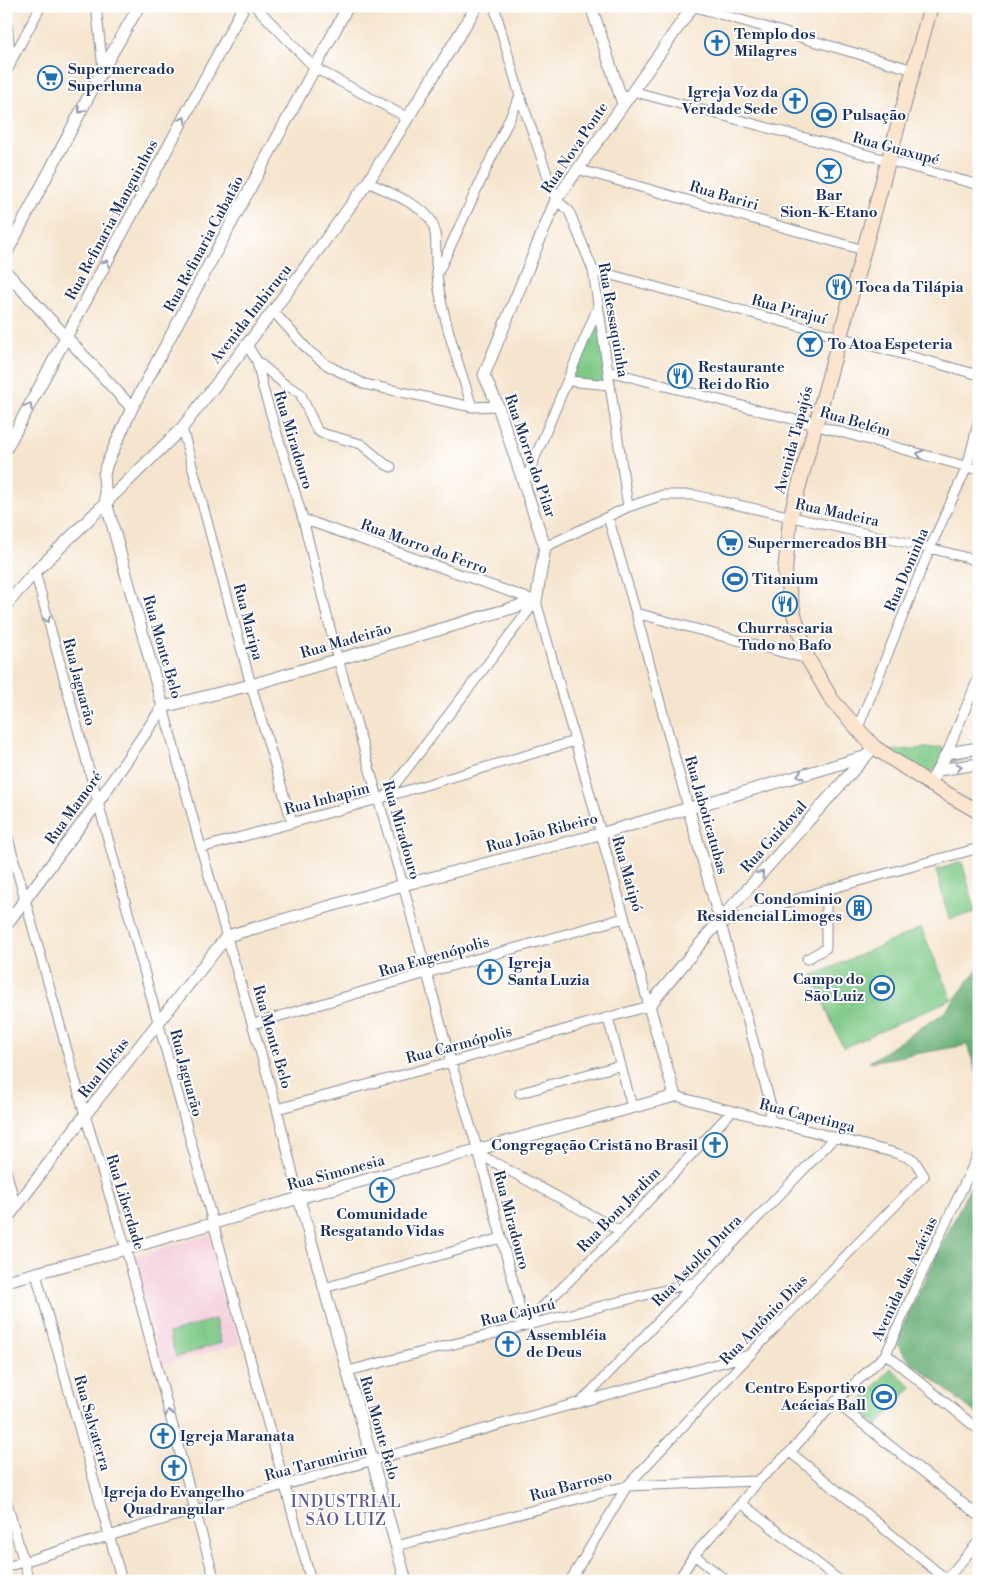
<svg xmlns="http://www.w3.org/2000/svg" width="985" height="1587" font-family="'Libre Bodoni',serif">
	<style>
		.built { fill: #f4cfdd }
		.green { fill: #7ec986; stroke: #4c7c72 }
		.forest { fill: #66ad73; stroke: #406e68 }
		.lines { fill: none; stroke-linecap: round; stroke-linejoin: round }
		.minor-casing { stroke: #888a96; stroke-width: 11 }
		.tertiary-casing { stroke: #888a96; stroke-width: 13 }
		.secondary-casing { stroke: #888a96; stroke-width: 16 }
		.minor { stroke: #fff; stroke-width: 9 }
		.tertiary { stroke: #fff; stroke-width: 11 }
		.secondary { stroke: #fbe5cf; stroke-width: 14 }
		.oneway { stroke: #8d97ae }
		.labels { text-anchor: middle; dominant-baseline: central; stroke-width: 4; stroke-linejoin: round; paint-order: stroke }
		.poi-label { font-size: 15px; font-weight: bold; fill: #1b2f5e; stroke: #fff; text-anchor: start }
		.street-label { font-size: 15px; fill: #1b2f5e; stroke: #fff }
		.neighbourhood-label { font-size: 16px; letter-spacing: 1px; fill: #5a588d; stroke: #fff }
	</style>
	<rect width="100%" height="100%" fill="#fff"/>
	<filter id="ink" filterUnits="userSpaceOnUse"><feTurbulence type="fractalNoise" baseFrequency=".02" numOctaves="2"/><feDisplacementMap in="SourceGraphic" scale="10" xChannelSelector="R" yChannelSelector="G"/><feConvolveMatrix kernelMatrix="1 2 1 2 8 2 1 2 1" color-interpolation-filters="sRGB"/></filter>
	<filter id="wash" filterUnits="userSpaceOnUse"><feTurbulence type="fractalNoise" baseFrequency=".0096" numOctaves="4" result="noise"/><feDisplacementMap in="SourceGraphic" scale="20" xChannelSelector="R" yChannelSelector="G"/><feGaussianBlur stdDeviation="1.12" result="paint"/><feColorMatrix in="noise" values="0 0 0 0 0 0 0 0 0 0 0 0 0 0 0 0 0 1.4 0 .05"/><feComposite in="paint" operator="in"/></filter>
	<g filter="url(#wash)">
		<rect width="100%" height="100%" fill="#f6e5ce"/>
		<path class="built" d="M210,1235L240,1344L162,1365L134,1257Z"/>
		<path class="green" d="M598,309L609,384L571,380Z
			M941,747L954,755L979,752V758L953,761L925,774L887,751Z
			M962,862L976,912L949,919L936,870Z
			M921,928L952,999L843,1048L812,976Z
			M215,1319L221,1343L176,1357L169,1333Z
			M891,1368L912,1387L877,1426L856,1407Z"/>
		<path class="forest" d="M979,967V1079L967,1045L869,1062L945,1012Z
			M979,1168V1416L910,1361L895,1342Z"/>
	</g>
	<g filter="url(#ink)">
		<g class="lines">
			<defs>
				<path id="minor" d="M96,6L103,69
					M255,6L315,68L408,118
					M494,6L520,96L556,200L569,211L593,270L628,507
					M692,6L914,70
					M10,63L41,6
					M632,91L979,185
					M577,169L864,250
					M368,182C384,190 421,205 430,219C438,230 435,250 436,263C439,312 458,360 472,407
					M593,270L979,375
					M438,273L520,96
					M273,311L309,351L327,365L364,384L472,407L498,406
					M247,345L257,361L263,388L303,519L336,652L403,885L451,1062L479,1154L518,1300L523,1325
					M257,361L284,384L300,393L317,430L321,433L361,444L385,464L391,467
					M608,371L815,425L979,470
					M568,381L610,385
					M182,428L251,685L292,822
					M524,484L598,307
					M608,517L636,613L688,807
					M303,519L536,601
					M545,547L628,507L663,495H694L930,548L979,561
					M35,572L311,1581
					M636,613L808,659
					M163,707L201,848L277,1109L299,1198
					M857,730L930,548L967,467L979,420
					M947,753L979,676
					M386,796L536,601
					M6,831L85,1115L126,1249L195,1510L215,1581
					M201,848L378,799L575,741
					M720,920L771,1106L769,1121
					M722,923L826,890L979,848
					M807,959L826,948V890
					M608,1018L632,1107
					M253,1024L426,973L624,918
					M520,1093L621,1065
					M277,1109L451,1062L649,1006L536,601
					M479,1154L620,1231
					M6,1171L16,1207
					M36,1274L122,1581
					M324,1288L501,1238
					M525,1324L620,1231L732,1111
					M886,1354L979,1430
					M348,1371L696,1282
					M835,1402L979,1516
					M580,1403L834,1138
					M790,1452L946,1579
					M6,1499L29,1581
					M741,1503L840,1581
					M396,1546L627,1486L758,1481
					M694,1555L727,1581
					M6,1567L195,1510L749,1355
					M570,1581L627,1486L776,1327L924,1176L914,1160L899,1154L675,1096
					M678,1581L694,1555L741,1503L758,1481L790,1452L835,1402L886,1354L917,1284L979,1153
					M945,1581L979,1541"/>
				<path id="tertiary" d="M591,6L623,104
					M6,25L10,63L6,70
					M6,254L103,69L139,6
					M6,272L132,408
					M6,449L244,6
					M6,605L35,572L182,428L273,311L368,182L477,6
					M163,707L251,685L536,601L545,547L498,406L484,375L556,200L693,6
					M163,707L106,502L104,475L106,466L132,408L348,6
					M938,770L979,764
					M930,784L947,753L979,748
					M688,807L720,920
					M6,925L98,802L163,707
					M299,1198L406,1581
					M6,1220L85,1115L227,936L403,885L600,834L864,757
					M6,1281L126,1249L299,1198L675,1096L649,1006L720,920L874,747"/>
				<path id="secondary" d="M931,6L790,518L785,572L794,614L808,659L832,700L874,747L930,784L979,812"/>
			</defs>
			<use href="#minor" class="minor-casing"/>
			<use href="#tertiary" class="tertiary-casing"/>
			<use href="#secondary" class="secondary-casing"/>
			<use href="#minor" class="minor"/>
			<use href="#tertiary" class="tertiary"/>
			<use href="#secondary" class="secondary"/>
		</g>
		<defs><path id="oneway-chevron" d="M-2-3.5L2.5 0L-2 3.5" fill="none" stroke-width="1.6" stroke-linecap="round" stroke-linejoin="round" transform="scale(1.25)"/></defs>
		<g class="oneway">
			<use href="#oneway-chevron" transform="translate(81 110) rotate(118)"/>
			<use href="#oneway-chevron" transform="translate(183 120) rotate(-62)"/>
			<use href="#oneway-chevron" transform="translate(106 263) rotate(-62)"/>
			<use href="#oneway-chevron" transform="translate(29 406) rotate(-62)"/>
			<use href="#oneway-chevron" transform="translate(920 454) rotate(-164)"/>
			<use href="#oneway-chevron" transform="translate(47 619) rotate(75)"/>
			<use href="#oneway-chevron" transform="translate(959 767) rotate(-8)"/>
			<use href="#oneway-chevron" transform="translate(800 775) rotate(164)"/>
			<use href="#oneway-chevron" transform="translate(761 874) rotate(-48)"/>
			<use href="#oneway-chevron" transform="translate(169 1413) rotate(-105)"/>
		</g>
	</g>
	<defs>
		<symbol id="church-ring" viewBox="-11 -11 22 22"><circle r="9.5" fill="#fff" stroke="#1f6fb2" stroke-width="1.5"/><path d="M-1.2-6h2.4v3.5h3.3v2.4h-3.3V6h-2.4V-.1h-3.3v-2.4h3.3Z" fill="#1f6fb2"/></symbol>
		<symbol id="supermarket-ring" viewBox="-11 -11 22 22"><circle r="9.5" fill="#fff" stroke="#1f6fb2" stroke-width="1.5"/><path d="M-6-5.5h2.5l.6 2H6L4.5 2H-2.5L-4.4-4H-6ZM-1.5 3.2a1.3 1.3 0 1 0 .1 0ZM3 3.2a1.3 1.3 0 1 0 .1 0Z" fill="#1f6fb2"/></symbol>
		<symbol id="stadium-ring" viewBox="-11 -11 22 22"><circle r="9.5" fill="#fff" stroke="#1f6fb2" stroke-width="1.5"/><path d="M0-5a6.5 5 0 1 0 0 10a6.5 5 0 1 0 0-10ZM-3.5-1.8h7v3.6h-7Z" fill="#1f6fb2"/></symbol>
		<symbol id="bar-ring" viewBox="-11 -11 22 22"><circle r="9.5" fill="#fff" stroke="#1f6fb2" stroke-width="1.5"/><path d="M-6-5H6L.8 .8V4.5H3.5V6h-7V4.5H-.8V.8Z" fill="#1f6fb2"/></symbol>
		<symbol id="restaurant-ring" viewBox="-11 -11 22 22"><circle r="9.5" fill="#fff" stroke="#1f6fb2" stroke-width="1.5"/><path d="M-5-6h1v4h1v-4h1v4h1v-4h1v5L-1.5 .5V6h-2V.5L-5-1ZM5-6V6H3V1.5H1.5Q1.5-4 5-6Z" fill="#1f6fb2"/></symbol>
		<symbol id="building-ring" viewBox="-11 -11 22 22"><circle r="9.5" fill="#fff" stroke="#1f6fb2" stroke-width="1.5"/><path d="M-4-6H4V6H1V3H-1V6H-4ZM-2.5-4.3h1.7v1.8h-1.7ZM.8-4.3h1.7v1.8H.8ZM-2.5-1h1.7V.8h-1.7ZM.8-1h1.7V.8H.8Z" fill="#1f6fb2"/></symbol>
	</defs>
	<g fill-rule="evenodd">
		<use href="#church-ring" x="703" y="29" width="28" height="28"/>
		<use href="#supermarket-ring" x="36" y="64" width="28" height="28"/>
		<use href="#church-ring" x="781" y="87" width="28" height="28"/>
		<use href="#stadium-ring" x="810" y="101" width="28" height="28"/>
		<use href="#bar-ring" x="815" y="157" width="28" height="28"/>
		<use href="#restaurant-ring" x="825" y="273" width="28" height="28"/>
		<use href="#bar-ring" x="796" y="330" width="28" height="28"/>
		<use href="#restaurant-ring" x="666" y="362" width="28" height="28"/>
		<use href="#supermarket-ring" x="716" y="529" width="28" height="28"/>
		<use href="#stadium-ring" x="721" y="565" width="28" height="28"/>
		<use href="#restaurant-ring" x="771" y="590" width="28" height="28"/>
		<use href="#building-ring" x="845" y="894" width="28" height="28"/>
		<use href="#church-ring" x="476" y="958" width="28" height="28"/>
		<use href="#stadium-ring" x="868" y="974" width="28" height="28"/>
		<use href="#church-ring" x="701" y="1131" width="28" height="28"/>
		<use href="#church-ring" x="368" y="1176" width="28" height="28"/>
		<use href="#church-ring" x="494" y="1330" width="28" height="28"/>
		<use href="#stadium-ring" x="870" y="1383" width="28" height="28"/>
		<use href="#church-ring" x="149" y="1422" width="28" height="28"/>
		<use href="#church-ring" x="160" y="1454" width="28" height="28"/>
	</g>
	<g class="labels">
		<g class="poi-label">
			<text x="734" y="34">Templo dos<tspan x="734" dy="17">Milagres</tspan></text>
			<text x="68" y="69">Supermercado<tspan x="68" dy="17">Superluna</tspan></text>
			<text x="778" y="92" text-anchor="end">Igreja Voz da<tspan x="778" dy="17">Verdade Sede</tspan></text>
			<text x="842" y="115">Pulsação</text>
			<text x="829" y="195" text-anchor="middle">Bar<tspan x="829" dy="17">Sion-K-Etano</tspan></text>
			<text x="856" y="287">Toca da Tilápia</text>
			<text x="828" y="344">To Atoa Espeteria</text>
			<text x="698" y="367">Restaurante<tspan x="698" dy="17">Rei do Rio</tspan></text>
			<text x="748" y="543">Supermercados BH</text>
			<text x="752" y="579">Titanium</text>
			<text x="785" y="628" text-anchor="middle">Churrascaria<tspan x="785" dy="17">Tudo no Bafo</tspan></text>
			<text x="842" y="899" text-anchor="end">Condominio<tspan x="842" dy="17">Residencial Limoges</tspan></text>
			<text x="508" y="963">Igreja<tspan x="508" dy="17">Santa Luzia</tspan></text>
			<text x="864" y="979" text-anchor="end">Campo do<tspan x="864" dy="17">São Luiz</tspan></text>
			<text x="698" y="1145" text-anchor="end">Congregação Cristã no Brasil</text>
			<text x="382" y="1214" text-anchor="middle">Comunidade<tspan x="382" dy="17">Resgatando Vidas</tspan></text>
			<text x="526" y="1335">Assembléia<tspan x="526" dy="17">de Deus</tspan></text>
			<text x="866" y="1388" text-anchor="end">Centro Esportivo<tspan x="866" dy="17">Acácias Ball</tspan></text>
			<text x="180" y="1436">Igreja Maranata</text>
			<text x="174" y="1492" text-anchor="middle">Igreja do Evangelho<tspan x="174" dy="17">Quadrangular</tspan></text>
		</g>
		<g class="street-label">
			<text transform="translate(575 148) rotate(-56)">Rua Nova Ponte</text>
			<text transform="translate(896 149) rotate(15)">Rua Guaxupé</text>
			<text transform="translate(724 196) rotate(16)">Rua Bariri</text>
			<text transform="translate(112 220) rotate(-62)">Rua Refinaria Manguinhos</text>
			<text transform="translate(204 244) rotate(-62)">Rua Refinaria Cubatão</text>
			<text transform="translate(789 310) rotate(15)">Rua Pirajuí</text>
			<text transform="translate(251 314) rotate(-52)">Avenida Imbiruçu</text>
			<text transform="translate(613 320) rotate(80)">Rua Ressaquinha</text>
			<text transform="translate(855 422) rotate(16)">Rua Belém</text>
			<text transform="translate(293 440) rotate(73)">Rua Miradouro</text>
			<text transform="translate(794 440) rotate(-75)">Avenida Tapajós</text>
			<text transform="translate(530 456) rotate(71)">Rua Morro do Pilar</text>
			<text transform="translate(837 513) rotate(12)">Rua Madeira</text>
			<text transform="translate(424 547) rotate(20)">Rua Morro do Ferro</text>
			<text transform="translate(907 570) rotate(-67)">Rua Doninha</text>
			<text transform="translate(248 622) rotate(75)">Rua Maripa</text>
			<text transform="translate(346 641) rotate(-16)">Rua Madeirão</text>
			<text transform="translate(162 647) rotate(74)">Rua Monte Belo</text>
			<text transform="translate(79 682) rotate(75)">Rua Jaguarão</text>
			<text transform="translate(327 799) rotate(-15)">Rua Inhapim</text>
			<text transform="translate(74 808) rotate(-54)">Rua Mamoré</text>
			<text transform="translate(706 815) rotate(74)">Rua Jaboticatubas</text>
			<text transform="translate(401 830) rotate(74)">Rua Miradouro</text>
			<text transform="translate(542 833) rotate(-15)">Rua João Ribeiro</text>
			<text transform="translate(774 837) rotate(-48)">Rua Guidoval</text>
			<text transform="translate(627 874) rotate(74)">Rua Matipó</text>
			<text transform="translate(434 957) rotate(-16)">Rua Eugenópolis</text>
			<text transform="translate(272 1037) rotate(74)">Rua Monte Belo</text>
			<text transform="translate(459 1045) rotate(-15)">Rua Carmópolis</text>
			<text transform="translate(104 1068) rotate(-52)">Rua Ilhéus</text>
			<text transform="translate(186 1073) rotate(75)">Rua Jaguarão</text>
			<text transform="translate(807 1116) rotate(14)">Rua Capetinga</text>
			<text transform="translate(336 1173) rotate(-15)">Rua Simonesia</text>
			<text transform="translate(125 1202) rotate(73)">Rua Liberdade</text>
			<text transform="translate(619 1210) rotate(-46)">Rua Bom Jardim</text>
			<text transform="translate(511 1220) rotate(75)">Rua Miradouro</text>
			<text transform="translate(697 1261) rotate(-46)">Rua Astolfo Dutra</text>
			<text transform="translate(905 1279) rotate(-65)">Avenida das Acácias</text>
			<text transform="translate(518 1313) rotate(-14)">Rua Cajurú</text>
			<text transform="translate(764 1320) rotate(-46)">Rua Antônio Dias</text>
			<text transform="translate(92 1423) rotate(74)">Rua Salvaterra</text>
			<text transform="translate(379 1428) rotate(74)">Rua Monte Belo</text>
			<text transform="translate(316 1463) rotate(-15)">Rua Tarumirim</text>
			<text transform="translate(571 1486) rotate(-15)">Rua Barroso</text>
		</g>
		<g class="neighbourhood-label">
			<text x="346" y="1502">INDUSTRIAL<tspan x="346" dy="18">SÃO LUIZ</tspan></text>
		</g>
	</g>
	<rect width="985" height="1587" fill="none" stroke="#fff" stroke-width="25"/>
</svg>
